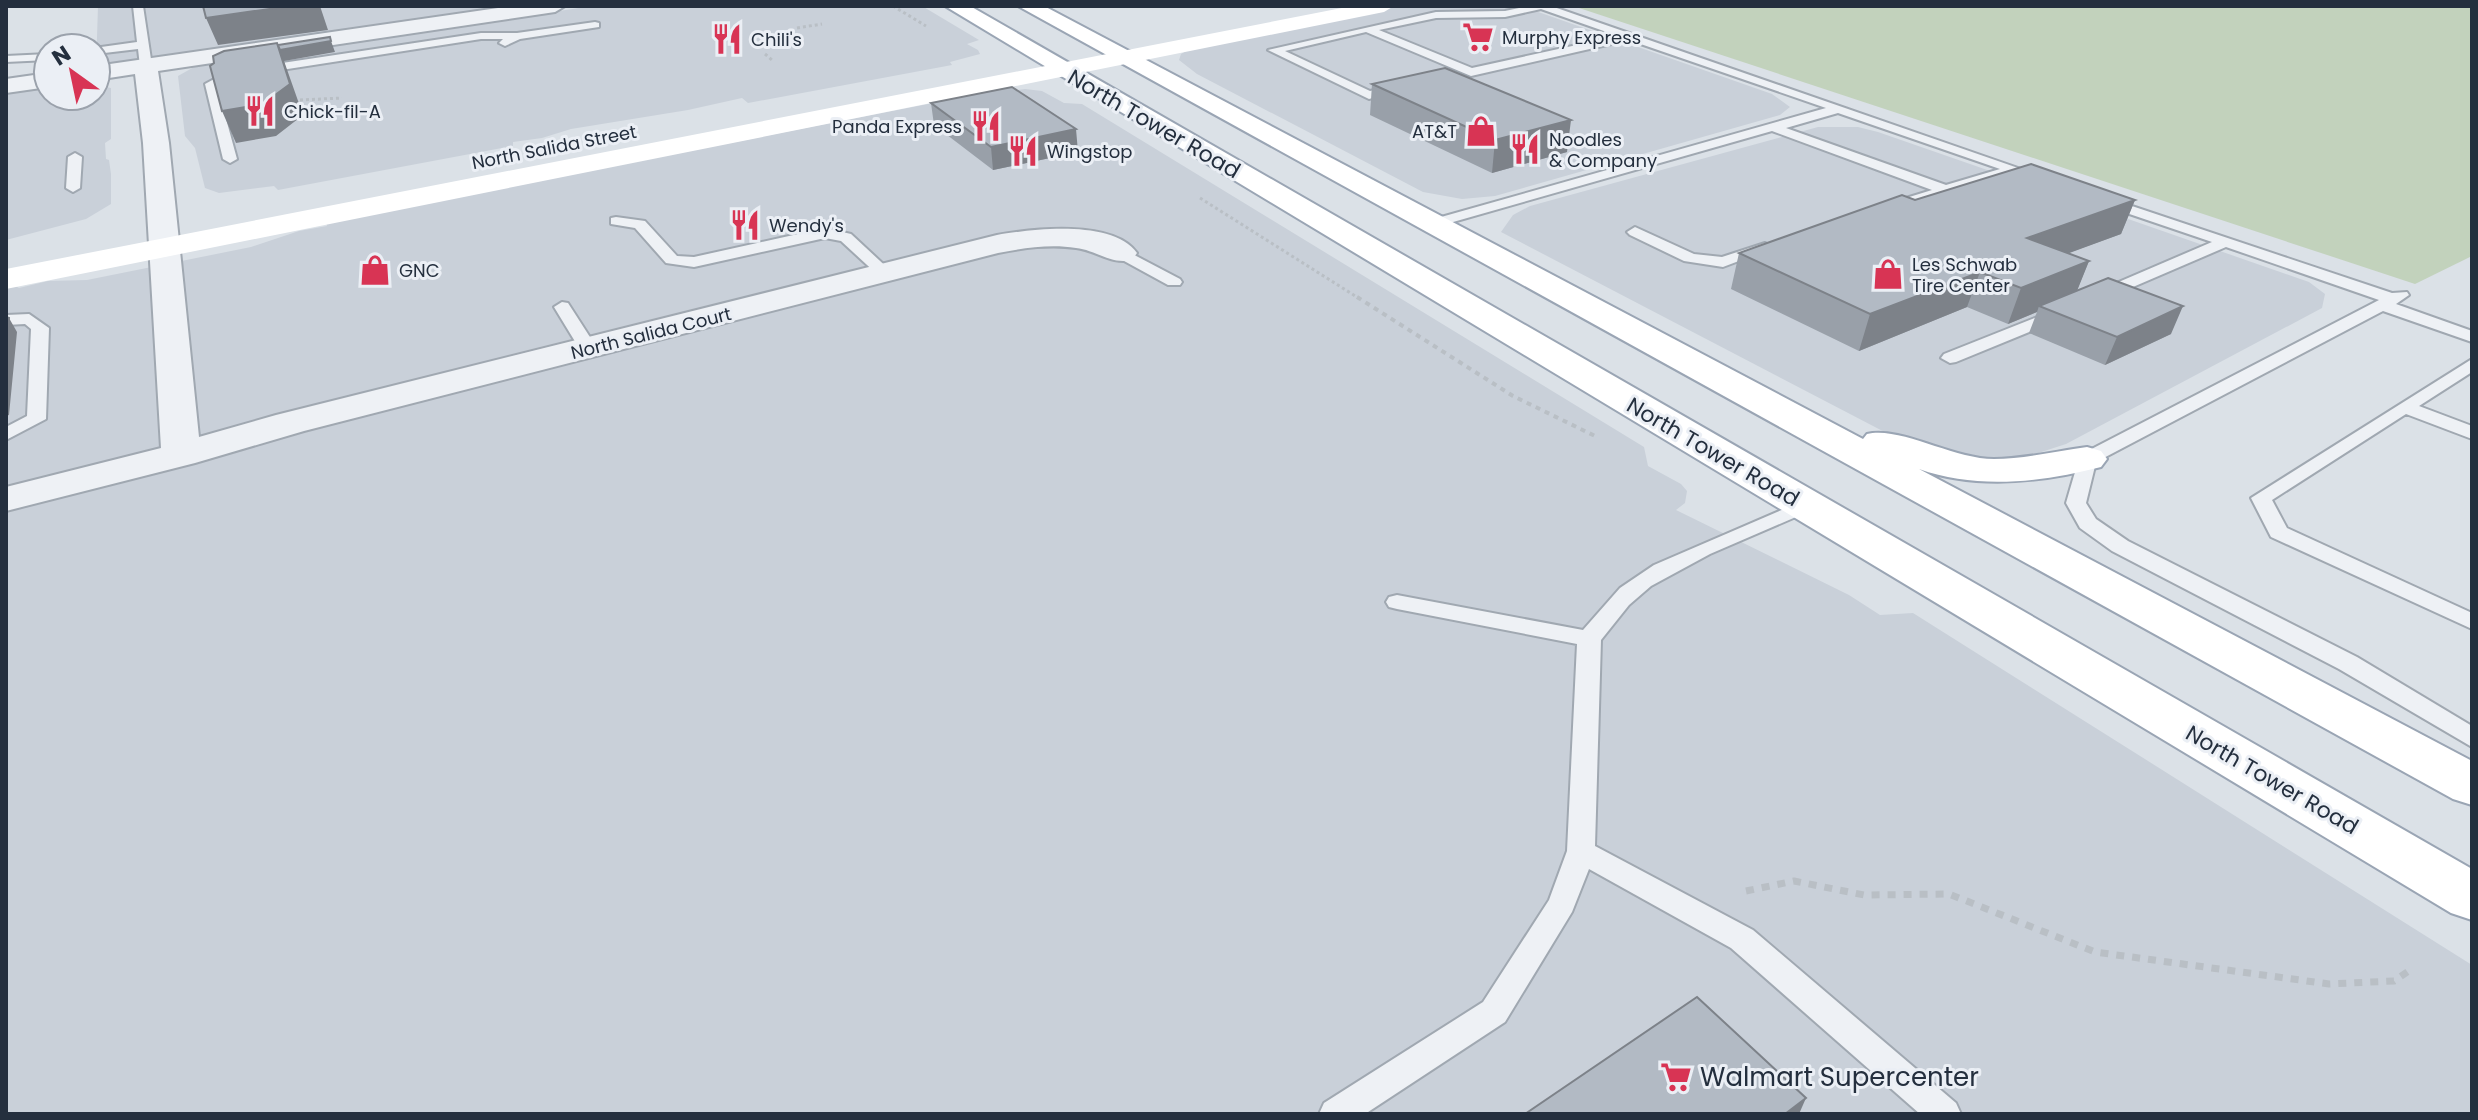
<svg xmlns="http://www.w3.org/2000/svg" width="2478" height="1120" font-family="Poppins,sans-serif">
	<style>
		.built { fill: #c9d0d9 }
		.green { fill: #c2d2bc }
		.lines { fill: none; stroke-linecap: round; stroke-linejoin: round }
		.lane-casing { stroke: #a0a8b1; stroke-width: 4 }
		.street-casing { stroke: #a0a8b1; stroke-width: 4 }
		.primary-casing { stroke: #9aa5b4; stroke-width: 4 }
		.path-far2 { stroke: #b9bfc5; stroke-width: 3; stroke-dasharray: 3 3; stroke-linecap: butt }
		.path-far1 { stroke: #b9bfc5; stroke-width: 4; stroke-dasharray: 5 5; stroke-linecap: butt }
		.path { stroke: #b9bfc5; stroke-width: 7; stroke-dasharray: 8 8; stroke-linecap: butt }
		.lane { fill: #eef1f5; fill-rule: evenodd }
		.street { fill: #eef1f5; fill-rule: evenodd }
		.secondary { fill: #fff; fill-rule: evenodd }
		.primary { fill: #fff; fill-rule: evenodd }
		.wall { fill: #99a0a9 }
		.shaded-wall { fill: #7d8289 }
		.building { fill: #b2bac4; stroke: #7d8289; stroke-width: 2 }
		.labels { text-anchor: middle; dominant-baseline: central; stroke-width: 6; stroke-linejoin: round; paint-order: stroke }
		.far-poi-label { font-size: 18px; fill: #242f3e; stroke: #ebeff5; text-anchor: start }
		.far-street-label { font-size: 18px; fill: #242f3e; stroke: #ebeff5 }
		.street-label { font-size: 22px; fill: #242f3e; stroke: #ebeff5 }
		.near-poi-label { font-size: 26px; fill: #242f3e; stroke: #ebeff5; text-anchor: start }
	</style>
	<rect width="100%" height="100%" fill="#dbe1e7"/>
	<path class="built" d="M98,6H498L483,11L96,68Z
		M592,6H922L979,40L967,44L978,50L980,54L950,62L952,65L748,103L742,98L688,110L571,129L542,138L513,142V146L278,190L274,186L219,193L205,188L195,148L185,136L178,76L194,67Z
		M1400,6H1521L1772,94L1790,107L1780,115L1495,196L1462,199L1423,192L1197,74L1179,60L1181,54L1189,49Z
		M96,85L111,88V139L105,143L106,159L109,160L111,174V204L86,219L6,240V92L48,86V96H96Z
		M1025,89L1042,91L1064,103L1082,104L1644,447L1648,466L1681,484L1687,491L1685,503L1676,510L1849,595L1880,615L1913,613L2472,965V1114H6V286L12,284L19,288L48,281L87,280L251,247L299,231L327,226L326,222L969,96Z
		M1818,127H1858L1878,132L2309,282L2325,294L2322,308L2066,444L2016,460L1977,461L1898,439L1501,232L1513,215L1530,206Z"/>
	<path class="green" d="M1573,6H2472V256L2415,284Z"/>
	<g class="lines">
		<defs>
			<path id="lane" d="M133,6H143L152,66L146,69L140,66L138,49L96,54L94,48L137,42Z
				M1528,6H1551L2047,178L2040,182L2013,173L1885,213L1880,212V206L1932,190L1772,131L1432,228L1427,227V221L1826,108L1629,40L1471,76L1366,32L1285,51L1370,91L1398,85L1404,89L1369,99L1268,50L1436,12L1505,11ZM1541,9L1618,36L1472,68L1379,30L1436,18L1505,17ZM1838,113L2000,169L1946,185L1786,128Z
				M595,22L599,23V27L520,39L505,46L499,43L503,39H481L236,77L217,86L237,159L230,163L223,159L205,84L229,71L481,33H517Z
				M48,54V60L6,62V56Z
				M75,153L82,157L80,188L73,192L66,188L68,157Z
				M2102,196L2392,293L2407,292L2409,295L2396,304L2472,331V342L2383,311L2096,462L2086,503L2096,519L2128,541L2357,657L2472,726V747L2339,669L2112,551L2080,528L2066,503L2080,455L2379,300L2226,247L2105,299H2093L2091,296L2093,293L2212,242L2097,203L2095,200Z
				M616,217L645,221L677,256L694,257L825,228L851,234L893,273L885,278L879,276L841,241L825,238L694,267L666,263L635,228L611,224V218Z
				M1635,227L1694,254L1722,257L1765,243L1773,248L1723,267L1684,261L1630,235L1627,232Z
				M1121,248L1180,279L1182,282L1180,285H1168L1115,256V250Z
				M562,302L568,303L597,348L594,352H582L579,348L554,307Z
				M2060,308L2068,313L2066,317L1956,362L1950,363L1941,358L1944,354Z
				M29,314L49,328L46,419L6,440V427L27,416L31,329L25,324L6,325V315Z
				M2472,359V372L2419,406L2472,426V439L2406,414L2272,500L2287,528L2472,613V629L2271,537L2251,498Z
				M1805,500L1812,502L1815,506L1812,510L1710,554L1651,586L1629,605L1601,640L1595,846L1753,930L1956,1103L1961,1114H1920L1731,948L1589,869L1572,912L1505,1022L1365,1114H1319L1324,1103L1483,1002L1549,900L1567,851L1577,644L1397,609L1389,607L1386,602L1389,597L1397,595L1583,630L1620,588L1654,565Z"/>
			<path id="street" d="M512,6H565L555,12L158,71L169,143L199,437L276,415L997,235C1032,229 1113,219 1137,253L1132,260C1111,265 1096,250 1076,248C1050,244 1024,248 998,253L304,431L195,463L6,511V487L161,448L143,143L135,74L96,80V66Z
				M48,73V87L6,93V79Z"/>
			<path id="primary" d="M945,6H970L2472,869V920L2451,913Z
				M1018,6H1044L1863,439L1867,434C1900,426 1953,459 1994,459C2024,459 2057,451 2087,447L2101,451L2107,459L2101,467C2043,482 1977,490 1919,469L2472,761V805L2453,799Z"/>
		</defs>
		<use href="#lane" class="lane-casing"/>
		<use href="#street" class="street-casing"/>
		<use href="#primary" class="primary-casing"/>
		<path class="path-far2" d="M893,6L926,26
			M797,28L822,24
			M765,54L773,61
			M300,100L342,98
			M1200,198L1360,299"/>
		<path class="path-far1" d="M1357,297L1513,396L1595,436"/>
		<path class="path" d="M1746,891L1794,881L1864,895L1949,894L2095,952L2329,984L2394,981L2410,970"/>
		<use href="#lane" class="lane"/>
		<use href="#street" class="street"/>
		<path class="secondary" d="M1352,6H1394L1384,12L6,289V269Z"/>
		<use href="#primary" class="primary"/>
	</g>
	<path class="wall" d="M1372,84L1567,152L1492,173L1370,115Z
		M931,103L1078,152L993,170L934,125Z
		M1915,200H2135L2121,234L2068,253L2089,261L2077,290L2171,334L2105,365L2029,333L2037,312L2008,324L1967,307L1859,351L1731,289L1739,253Z"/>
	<path class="shaded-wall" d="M290,6H320L328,30L218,45L206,18Z
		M331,41L335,52L284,61L303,115L276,136L236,143L222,111L280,50Z
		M1571,120L1567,152L1492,173L1495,140Z
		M1076,129L1078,152L993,170L991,147Z
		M2135,200L2121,234L2015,273L2027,238Z
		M2089,261L2075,296L2039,306L2037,312L2008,324L2021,288Z
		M1980,272L1967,307L1859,351L1870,314Z
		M2183,306L2171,334L2105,365L2117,337Z
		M9,318L17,332L9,415L6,416V345Z
		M1806,1098L1799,1114H1785Z"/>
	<path class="building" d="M203,6H290L206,18Z
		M330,37L331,41L280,50L278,45Z
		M277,43L290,84L263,104L222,111L210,66L214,63L213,56L224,51Z
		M1445,68L1571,120L1495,140L1372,84Z
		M1012,87L1076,129L991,147L931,103Z
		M2031,164L2135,200L2027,238L2089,261L2021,288L1980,272L1870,314L1739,253L1902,195L1915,200Z
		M2108,278L2183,306L2117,337L2039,306Z
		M6,317L9,318L6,345Z
		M1697,997L1806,1098L1785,1114H1525Z"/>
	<defs>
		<symbol id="supermarket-bare" viewBox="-9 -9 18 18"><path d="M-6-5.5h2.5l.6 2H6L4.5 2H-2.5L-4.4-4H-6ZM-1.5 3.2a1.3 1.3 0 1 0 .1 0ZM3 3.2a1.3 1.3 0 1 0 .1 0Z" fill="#d83454" stroke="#ebeff5" stroke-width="2.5" paint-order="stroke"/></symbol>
		<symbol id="restaurant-bare" viewBox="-9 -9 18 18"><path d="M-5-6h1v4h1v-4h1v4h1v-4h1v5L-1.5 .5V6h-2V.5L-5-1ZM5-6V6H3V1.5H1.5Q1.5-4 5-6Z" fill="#d83454" stroke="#ebeff5" stroke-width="2.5" paint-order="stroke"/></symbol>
		<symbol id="shop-bare" viewBox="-9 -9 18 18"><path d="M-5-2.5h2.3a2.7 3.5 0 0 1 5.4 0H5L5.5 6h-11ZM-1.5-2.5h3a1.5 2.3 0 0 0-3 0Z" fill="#d83454" stroke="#ebeff5" stroke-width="2.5" paint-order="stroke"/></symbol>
	</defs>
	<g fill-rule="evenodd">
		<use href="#supermarket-bare" x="1456" y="15" width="44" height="44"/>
		<use href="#restaurant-bare" x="705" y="17" width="44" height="44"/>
		<use href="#restaurant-bare" x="238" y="89" width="44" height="44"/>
		<use href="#restaurant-bare" x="964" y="104" width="44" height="44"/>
		<use href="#shop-bare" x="1459" y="109" width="44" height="44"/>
		<use href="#restaurant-bare" x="1503" y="127" width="44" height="44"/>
		<use href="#restaurant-bare" x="1001" y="129" width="44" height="44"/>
		<use href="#restaurant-bare" x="723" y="203" width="44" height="44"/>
		<use href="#shop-bare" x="353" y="248" width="44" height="44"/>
		<use href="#shop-bare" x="1866" y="252" width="44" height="44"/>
		<use href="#supermarket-bare" x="1654" y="1055" width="44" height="44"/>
	</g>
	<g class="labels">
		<g class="far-poi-label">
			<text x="1502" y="37">Murphy Express</text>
			<text x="751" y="39">Chili's</text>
			<text x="284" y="111">Chick-fil-A</text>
			<text x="962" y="126" text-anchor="end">Panda Express</text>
			<text x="1457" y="131" text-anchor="end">AT&amp;T</text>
			<text x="1549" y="139">Noodles<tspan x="1549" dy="21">&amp; Company</tspan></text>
			<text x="1047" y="151">Wingstop</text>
			<text x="769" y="225">Wendy's</text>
			<text x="1912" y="264">Les Schwab<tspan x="1912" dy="21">Tire Center</tspan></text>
			<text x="399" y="270">GNC</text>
		</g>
		<g class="far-street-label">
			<text transform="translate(554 147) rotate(-11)">North Salida Street</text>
			<text transform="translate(651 333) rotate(-14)">North Salida Court</text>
		</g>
		<g class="street-label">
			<text transform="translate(1154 124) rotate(30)">North Tower Road</text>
			<text transform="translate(1713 452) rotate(30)">North Tower Road</text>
			<text transform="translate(2272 780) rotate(30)">North Tower Road</text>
		</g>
		<g class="near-poi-label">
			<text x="1700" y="1077">Walmart Supercenter</text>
		</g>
	</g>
	<rect width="2478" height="1120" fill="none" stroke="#242f3e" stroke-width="16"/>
	<g transform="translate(72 72) rotate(327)"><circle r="38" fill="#ebeff5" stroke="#9ba2ac" stroke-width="2"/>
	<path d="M0-6L14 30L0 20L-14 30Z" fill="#d83454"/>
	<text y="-12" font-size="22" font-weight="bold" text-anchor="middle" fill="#242f3e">N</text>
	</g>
</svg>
